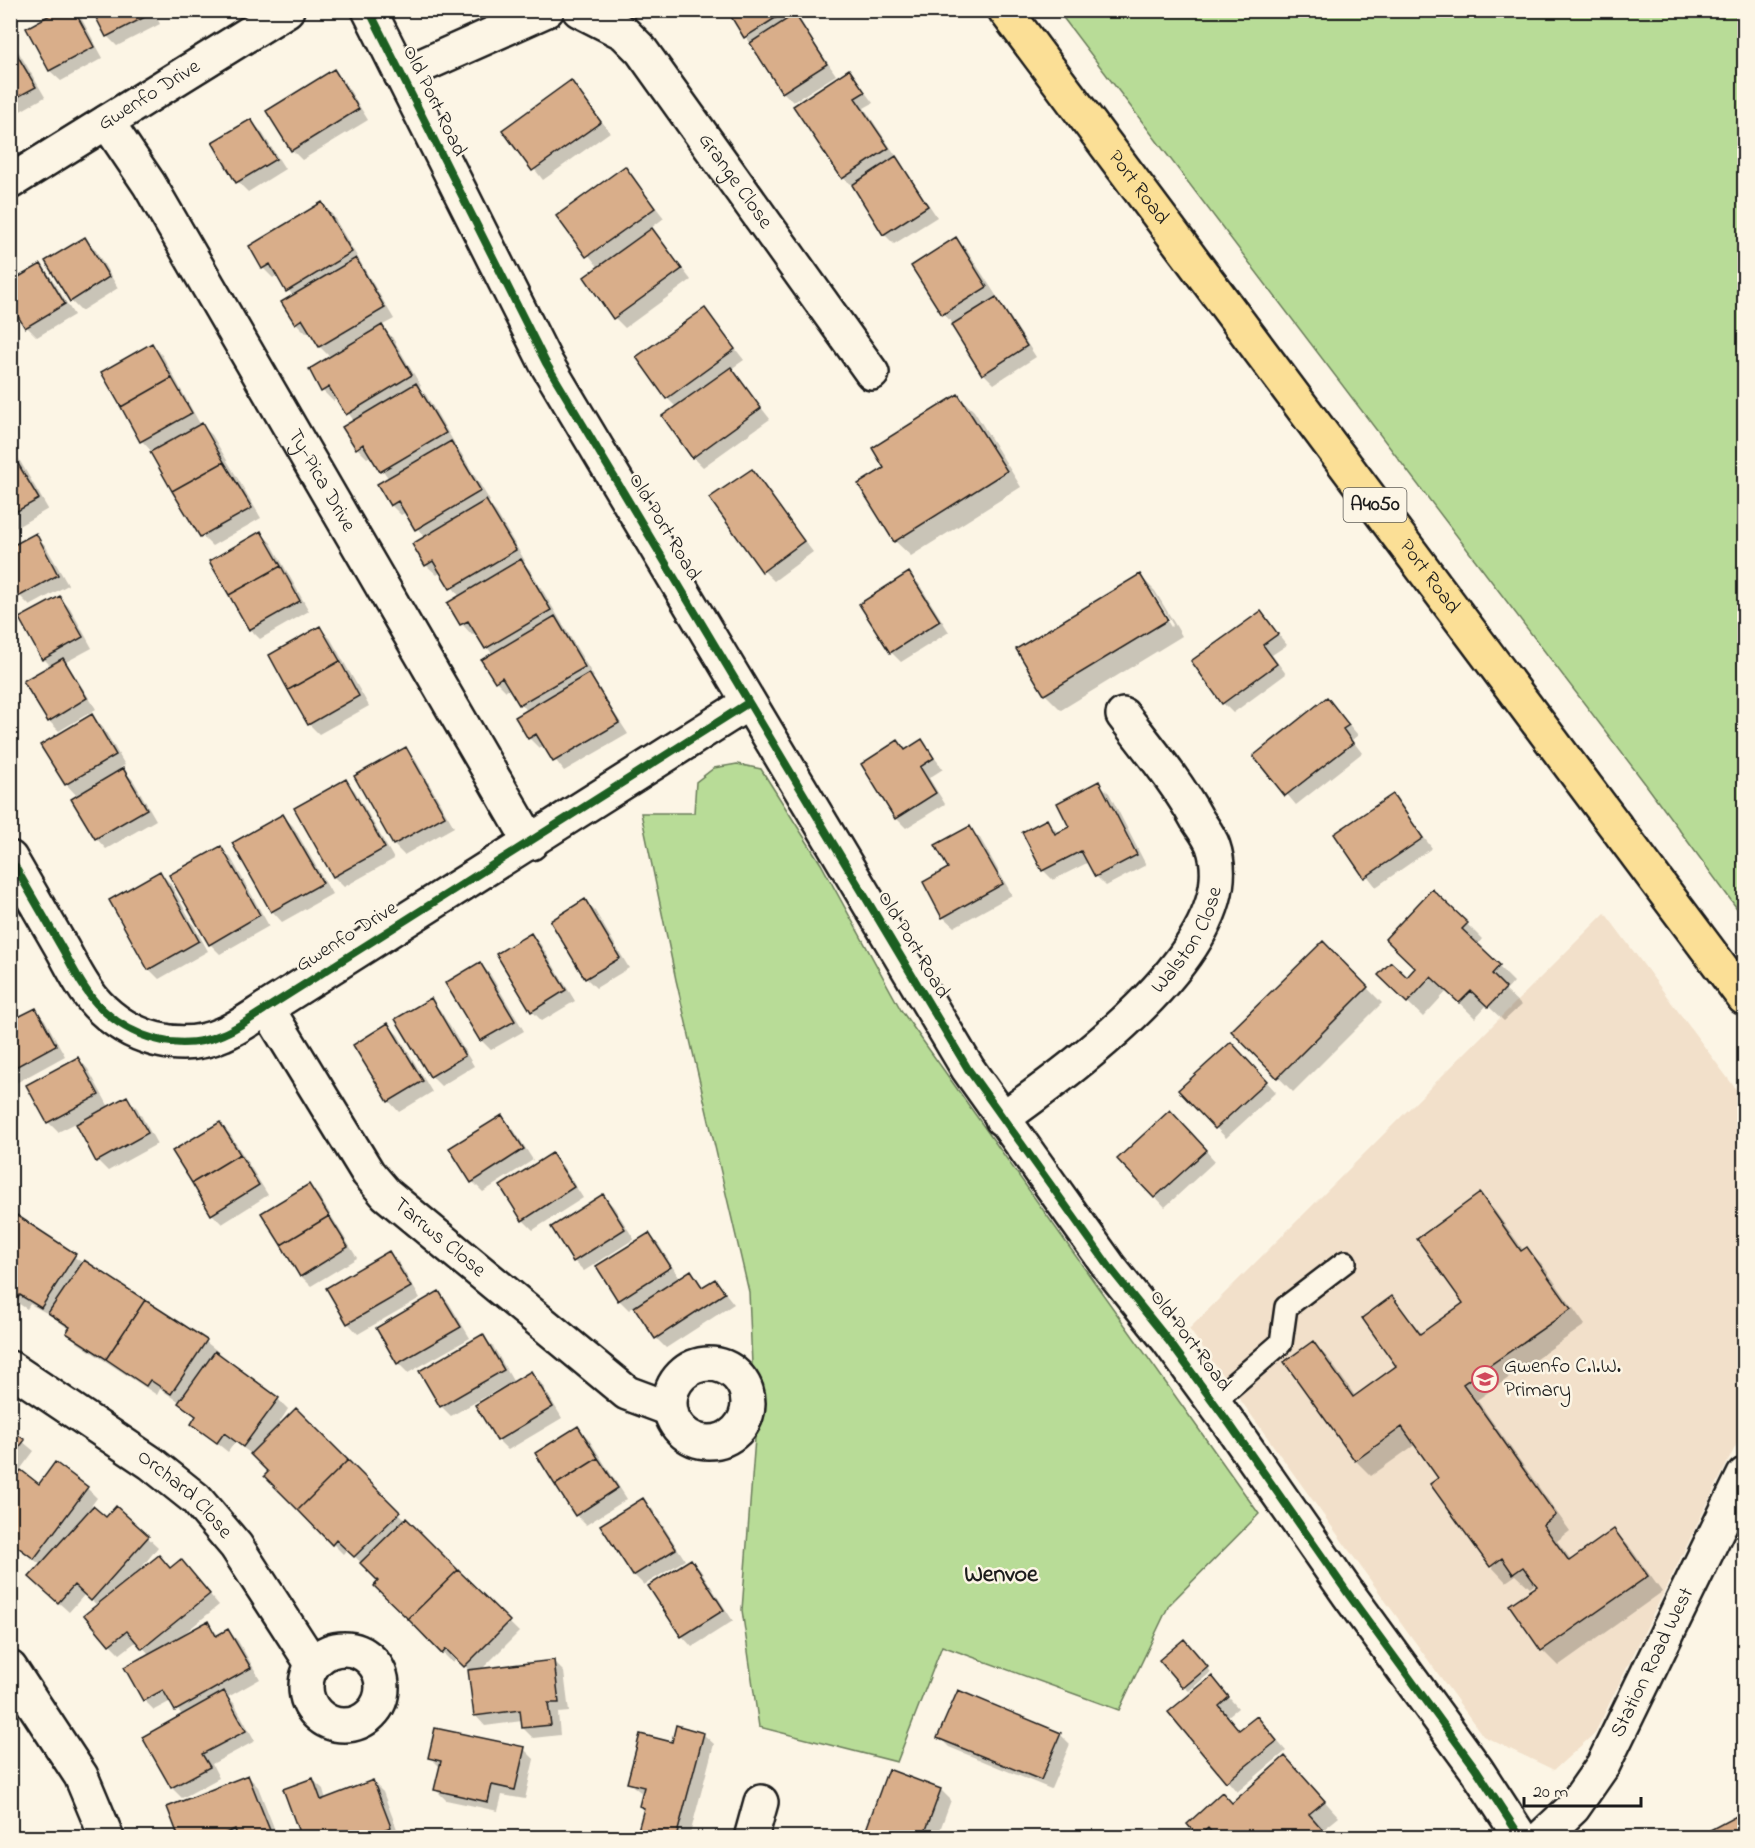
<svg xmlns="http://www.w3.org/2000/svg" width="1755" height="1848" font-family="'Indie Flower',sans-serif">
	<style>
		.built { fill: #f2e0ca }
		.green { fill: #b8dc97; stroke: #6a7c5a; stroke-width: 1.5 }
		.shadow { fill: #0003; fill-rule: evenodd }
		.building { fill: #d9ae8a; stroke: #1c1c1c; stroke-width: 1.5 }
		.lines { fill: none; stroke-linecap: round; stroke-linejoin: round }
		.lane-casing { stroke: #1c1c1c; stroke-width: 26 }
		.street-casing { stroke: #1c1c1c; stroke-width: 38 }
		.secondary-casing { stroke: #1c1c1c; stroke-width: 38 }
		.primary-casing { stroke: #1c1c1c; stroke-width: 38 }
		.lane { stroke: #fcf5e5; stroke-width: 21 }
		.street { stroke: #fcf5e5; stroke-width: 33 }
		.secondary { stroke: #fcf5e5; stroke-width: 33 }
		.primary { stroke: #fbdf96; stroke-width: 33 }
		.cycleway-casing { stroke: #fcf5e5; stroke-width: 11 }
		.cycleway { stroke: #1b5e20; stroke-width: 8 }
		.labels { text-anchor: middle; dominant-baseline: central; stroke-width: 5; stroke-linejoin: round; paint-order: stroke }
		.shield { fill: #fcf5e5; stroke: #5f5d58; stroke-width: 1.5 }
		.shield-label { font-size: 20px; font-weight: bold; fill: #1c1c1c }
		.street-label { font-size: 21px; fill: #1c1c1c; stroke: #fcf5e5 }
		.poi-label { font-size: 21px; fill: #1c1c1c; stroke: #fcf5e5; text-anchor: start }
		.quarter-label { font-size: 24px; font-weight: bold; fill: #1c1c1c; stroke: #fcf5e5 }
	</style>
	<rect width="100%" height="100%" fill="#fcf5e5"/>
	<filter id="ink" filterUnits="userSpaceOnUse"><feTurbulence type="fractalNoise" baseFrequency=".0167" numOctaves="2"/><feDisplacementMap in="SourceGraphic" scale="12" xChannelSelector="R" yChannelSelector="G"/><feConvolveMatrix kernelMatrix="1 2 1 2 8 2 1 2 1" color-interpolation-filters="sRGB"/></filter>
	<g filter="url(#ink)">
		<path class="built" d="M1605,913L1744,1100V1429L1595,1733L1554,1770L1483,1736L1189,1329Z"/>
		<path class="green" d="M1058,11H1744V918L1647,786Z
			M737,764L761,769L821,864L901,1010L1259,1514L1169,1605L1119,1710L942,1646L897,1762L759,1727L742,1610L755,1438L749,1292L676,980L641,813H694L696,782L714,768Z"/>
		<path class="shadow" d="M62,10H74L80,16L103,58L61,81L50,71L28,29Z
			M94,10H153L160,24L117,46L107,36Z
			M728,10H792L836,75L793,102L783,92Z
			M10,37L45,97L10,117Z
			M334,71L344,81L368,120L302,160L292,150Z
			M849,71L873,103L864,108L937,217L894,244L884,234L855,187L843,178Z
			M571,82L610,132L543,180L504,130Z
			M251,121L261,131L285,169L248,192L238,182L214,143Z
			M625,168L664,218L651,228L691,280L625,328L615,318L599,268L558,216Z
			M322,204L332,214L394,319L381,326L392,337L421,386L419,387L426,395L455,444L453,445L461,453L490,501L487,503L496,512L525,561L522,562L531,571L594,677L592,678L628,734L564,771L544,745L539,748L529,738L527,711L511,688L506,691L496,681L493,655L476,632L472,635L462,624L449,604L460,597L441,572L437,575L426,565L425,538L406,512L401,515L391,505L389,479L372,455L367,458L357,448L354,421L338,398L333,401L323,391L331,358L320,347L311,330L306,333L296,323L294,297L277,275L273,278L263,268Z
			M85,239L95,249L118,288L81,311L71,301Z
			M956,239L966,249L1036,357L994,384L984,374L954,325L944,314L913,266Z
			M40,265L50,276L74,315L37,337L27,327L10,300Z
			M705,310L744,360L731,369L770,419L703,467L693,457L677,408L667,398Z
			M152,345L162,355L200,424L212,435L261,518L212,546L202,536L153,453L142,441L103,373Z
			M10,346L16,355L10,358Z
			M958,396L974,411L1021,487L911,556L895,541L886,468Z
			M10,444L48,509L10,531Z
			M751,471L813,552L774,581L764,571Z
			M261,533L271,543L309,611L260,639L250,629Z
			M35,535L45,545L68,585L30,606L20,596L10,580Z
			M909,574L919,584L949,632L901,662L891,652Z
			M1140,576L1155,591L1182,636L1061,710L1045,694ZM1149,592H1153L1173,625L1171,627Z
			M59,598L70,608L92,648L66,662L96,709L59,731L49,721L51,666L44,659Z
			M1261,613L1287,645L1272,655L1286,674L1233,713L1223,703Z
			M320,628L330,638L369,706L319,734L309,724Z
			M1327,699L1358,735L1352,740L1362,753L1296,805L1255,756Z
			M92,716L102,726L125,765L120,768L133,780L156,820L106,849L96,838L78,797L66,784Z
			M922,741L943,769L929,778L945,804L906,828L896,818L898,742L907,750Z
			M405,749L415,759L454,827L404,855L394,845L356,777Z
			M345,781L355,791L394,859L344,887L334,877L296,809Z
			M1098,783L1109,793L1146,865L1106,886L1096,876L1089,862L1053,880L1043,870L1047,820L1059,834L1071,828Z
			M1392,796L1432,848L1376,887L1336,835Z
			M283,816L293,826L332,894L282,922L272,911L234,844Z
			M969,828L980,838L1012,895L954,927L943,917Z
			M221,848L231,858L269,926L220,954L210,944Z
			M160,873L170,883L208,951L159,979L149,969Z
			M585,901L595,911L629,968L596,988L586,978Z
			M1467,924L1482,939L1477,945L1514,982L1506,991L1521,1005L1504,1021L1487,1005L1475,1018L1447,991L1423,1017L1380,975L1407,979Z
			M531,934L541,945L575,1001L542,1021L532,1011Z
			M1323,943L1382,1003L1293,1092L1233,1031Z
			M480,964L490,974L524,1031L491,1050L481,1040L447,984Z
			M430,1000L440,1010L474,1066L441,1086L431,1076Z
			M35,1009L45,1020L65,1056L16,1083L10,1078V1023Z
			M388,1025L398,1035L432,1092L399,1112L389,1101L355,1045Z
			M1241,1054L1276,1092L1226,1138L1180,1090Z
			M78,1058L88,1069L109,1107L127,1098L137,1108L157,1144L108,1171L98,1161L76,1123L58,1132L48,1122L28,1086Z
			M502,1116L512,1127L533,1160L483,1192L473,1182Z
			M1180,1122L1215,1161L1165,1207L1120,1159Z
			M220,1124L230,1134L268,1195L222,1224L212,1214Z
			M552,1155L562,1165L583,1198L533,1230L523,1220Z
			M309,1186L319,1196L357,1258L311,1286L301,1276Z
			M1480,1195L1495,1211L1524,1251L1527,1249L1542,1264L1585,1325L1477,1400L1570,1531L1557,1541L1572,1561L1614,1531L1629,1546L1662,1592L1558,1666L1542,1650L1511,1606L1539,1586L1537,1583L1530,1588L1516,1575L1506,1582L1491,1566L1432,1484L1440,1479L1416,1444L1371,1476L1356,1461L1313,1343L1328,1358L1356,1397L1398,1366L1392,1298L1422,1334L1465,1303Z
			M603,1196L613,1206L634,1239L584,1271L574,1261Z
			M10,1213L83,1263L206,1342L278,1399L288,1409L271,1436L296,1411L519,1632L481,1670L554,1662L564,1672L569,1712L558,1713L560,1735L533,1738L523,1728L522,1721L485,1726L475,1715L470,1671L457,1658L453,1663L386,1596L380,1581L347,1549L343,1554L266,1476L270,1472L253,1455L235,1442L228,1452L193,1424L197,1418L180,1402L160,1389L157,1395L78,1343L68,1333L70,1330L52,1316L30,1304L27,1309L10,1298Z
			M649,1235L659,1245L680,1279L691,1272L704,1287L715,1280L734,1304L666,1348L656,1338L635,1306L629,1310L619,1300Z
			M389,1253L399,1263L420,1298L358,1334L348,1323L328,1289Z
			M439,1293L449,1303L470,1338L408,1373L398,1363Z
			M482,1336L493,1346L513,1381L451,1416L441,1406Z
			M531,1373L541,1383L562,1418L508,1450L498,1440L477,1405Z
			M577,1428L588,1438L627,1499L586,1525L576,1515Z
			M10,1431L34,1451L19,1471L40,1486L87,1488L97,1498L91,1506L106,1519L116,1508L158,1547L133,1578L171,1569L181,1561L219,1605L181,1636L207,1623L219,1636L228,1630L238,1641L260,1679L228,1697L234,1703L255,1741L212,1764L219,1778L182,1798L172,1788L144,1737L183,1716L171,1701L154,1710L144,1700L150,1655L137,1641L120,1654L110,1644L98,1606L85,1594L69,1612L41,1587V1565L10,1542Z
			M643,1499L653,1510L685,1560L644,1585L634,1575L602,1525Z
			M691,1560L701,1571L733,1621L692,1647L682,1636Z
			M1188,1645L1211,1672L1189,1691L1184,1687Z
			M1212,1678L1238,1708L1228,1716L1240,1731L1257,1718L1286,1751L1237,1792L1170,1712Z
			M703,1734L714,1744L689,1838H638L645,1810L640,1805L643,1794L629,1783L673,1744Z
			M1060,1734L1070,1744L1051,1789L949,1747L939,1737Z
			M524,1749L534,1759L525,1799L502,1795L498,1811L446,1800L436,1790L440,1767L430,1757Z
			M889,1771L941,1790L951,1800L937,1838H864Z
			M1300,1774L1339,1817L1323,1830L1330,1838H1201L1189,1824Z
			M248,1776L258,1787L278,1838H180Z
			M312,1779L323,1789L326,1800L373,1782L383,1792L400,1837L303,1838Z"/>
		<path class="building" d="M59,10H74L94,47L49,71L26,28Z
			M92,10H149L151,14L106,37Z
			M727,10H788L744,38Z
			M795,14L827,64L782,93L750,43Z
			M10,43L36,87L10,101Z
			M334,69L359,109L291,151L266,111Z
			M849,69L865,92L855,98L889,148L842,179L793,106Z
			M571,80L601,122L532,171L502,130Z
			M251,119L276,159L236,183L212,142Z
			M896,156L928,206L883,235L852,185Z
			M625,166L655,208L586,257L556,216Z
			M322,202L352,252L286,292L270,264L262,269L249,246Z
			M652,228L682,269L613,319L584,277Z
			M85,237L109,277L70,302L45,261Z
			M956,237L987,287L942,315L911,266Z
			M356,258L385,308L319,347L302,319L295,324L281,302Z
			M41,264L65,304L25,328L10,303V282Z
			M996,297L1027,346L982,375L951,325Z
			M705,308L735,349L666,399L636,357Z
			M382,325L412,375L346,415L329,387L321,392L309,369Z
			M152,343L172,378L121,407L101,372Z
			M731,367L761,408L692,458L662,416Z
			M172,378L192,413L140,442L121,407Z
			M416,383L446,433L380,472L363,444L356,449L342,427Z
			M958,394L1007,471L894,542L858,484L884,468L872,448Z
			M202,423L224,462L172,491L150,452Z
			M451,441L481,491L415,530L398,501L390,506L377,484Z
			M10,450L17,462L10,466Z
			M17,462L39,499L10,515V466Z
			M224,462L252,508L200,537L172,491Z
			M752,469L804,541L762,572L709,498Z
			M486,500L516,550L450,589L433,561L425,566L412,544Z
			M261,531L281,566L229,595L209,561Z
			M36,533L58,575L18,597L10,583V547Z
			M521,559L551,610L485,649L468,621L460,625L447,603Z
			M281,566L300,601L249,630L229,595Z
			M909,572L940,621L890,653L859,604Z
			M1140,574L1168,620L1044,695L1016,649Z
			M60,596L83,637L42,660L19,618Z
			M1261,611L1278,634L1263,645L1277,664L1222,704L1191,661Z
			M555,616L585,667L519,705L502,677L495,682L481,660Z
			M320,626L340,661L288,690L269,655Z
			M63,658L87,698L48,722L23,681Z
			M340,661L359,696L308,725L288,690Z
			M589,673L619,723L553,762L536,734L528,739L515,717Z
			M1327,697L1349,725L1343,729L1353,743L1285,796L1253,756Z
			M92,714L116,755L65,785L40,745Z
			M922,739L934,758L920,767L936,793L895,819L861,764L898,740L905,750Z
			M406,747L445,816L393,845L354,776Z
			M123,768L147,809L95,839L71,799Z
			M346,779L385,848L333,877L294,808Z
			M1099,781L1137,855L1095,877L1081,851L1042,871L1022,832L1047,819L1055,834L1069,827L1057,803Z
			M1393,794L1423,838L1364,878L1334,834Z
			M283,814L323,883L271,912L232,843Z
			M970,826L1003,884L942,918L923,882L948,868L935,845Z
			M221,846L260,915L209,945L169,875Z
			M160,871L199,941L148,970L109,900Z
			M1432,889L1468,923L1462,929L1500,965L1492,974L1506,988L1488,1007L1471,991L1459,1003L1431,977L1407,1003L1378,975L1391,962L1407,977L1415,968L1385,939Z
			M585,899L620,958L585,979L550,921Z
			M531,933L566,990L531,1012L496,954Z
			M1323,941L1368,987L1277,1078L1231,1031Z
			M480,962L515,1021L480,1041L445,983Z
			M431,998L465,1056L430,1077L395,1019Z
			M36,1008L56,1045L10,1070V1021Z
			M388,1023L423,1081L388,1102L353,1045Z
			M1231,1042L1267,1081L1215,1129L1178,1090Z
			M78,1057L99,1095L47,1123L26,1085Z
			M127,1096L148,1133L96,1162L76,1124Z
			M1170,1110L1207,1150L1154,1198L1117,1159Z
			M502,1115L524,1149L471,1183L449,1148Z
			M220,1122L240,1154L192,1183L172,1151Z
			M552,1153L574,1187L522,1221L500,1186Z
			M240,1154L259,1185L211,1215L192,1183Z
			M309,1184L329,1216L281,1245L261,1213Z
			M1480,1193L1521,1251L1527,1247L1571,1309L1463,1384L1556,1515L1543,1525L1569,1561L1614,1529L1648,1576L1541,1651L1509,1605L1537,1586L1523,1567L1513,1574L1502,1558L1490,1567L1430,1484L1438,1478L1402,1427L1355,1461L1284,1362L1313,1341L1353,1397L1396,1366L1362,1318L1392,1296L1420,1334L1463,1303L1417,1239Z
			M603,1194L625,1229L573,1262L551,1227Z
			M15,1214L76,1254L41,1308L20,1295L16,1300L10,1296V1221Z
			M329,1216L348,1247L300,1277L281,1245Z
			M649,1233L671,1267L618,1301L596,1266Z
			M389,1251L411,1287L347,1324L326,1288Z
			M84,1260L145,1300L106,1359L66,1333L70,1327L48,1313Z
			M691,1270L702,1287L715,1279L725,1293L655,1339L634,1307Z
			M439,1291L461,1327L397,1364L376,1328Z
			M145,1300L207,1340L171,1394L150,1380L146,1386L106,1359Z
			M483,1334L504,1370L440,1407L419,1371Z
			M215,1351L279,1398L243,1447L224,1433L217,1443L191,1424L196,1416L178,1403Z
			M531,1371L553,1407L497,1441L475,1405Z
			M296,1408L348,1460L298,1510L264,1476L268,1472L250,1454Z
			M578,1426L598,1458L555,1485L535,1453Z
			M10,1429L25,1440L10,1459Z
			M598,1458L618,1488L575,1516L555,1485Z
			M348,1460L400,1512L354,1557L336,1540L332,1545L298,1510Z
			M55,1462L88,1487L34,1559L10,1541V1484L21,1470L39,1484Z
			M643,1498L676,1549L633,1576L600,1525Z
			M93,1506L106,1517L116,1506L149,1536L91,1601L74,1585L58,1603L29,1577Z
			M406,1518L458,1570L408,1619L374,1586L378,1581L360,1563Z
			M159,1555L170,1568L181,1559L210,1594L142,1649L127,1631L109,1645L84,1615Z
			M691,1559L724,1610L681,1637L648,1586Z
			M458,1570L510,1621L464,1667L446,1649L442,1654L408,1619Z
			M208,1621L216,1636L228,1629L251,1668L175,1711L163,1690L143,1701L124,1667Z
			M1184,1639L1208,1667L1183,1688L1159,1660Z
			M554,1660L559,1703H548L551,1725L522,1728L520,1710L474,1716L468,1670Z
			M1212,1676L1229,1697L1219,1706L1239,1730L1257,1716L1277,1741L1226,1782L1168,1712Z
			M958,1690L1061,1733L1041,1780L937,1738Z
			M224,1691L246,1731L202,1754L210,1767L171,1788L142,1737Z
			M676,1725L704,1733L676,1838H636L644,1808L639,1806L644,1787L627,1783L640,1734L672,1742Z
			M435,1728L525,1747L515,1790L492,1785L488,1802L434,1790L441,1761L428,1758Z
			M1285,1756L1325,1801L1309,1814L1330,1838H1256L1252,1833L1247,1838H1216L1208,1828L1198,1837L1187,1824L1222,1792L1232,1803Z
			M888,1769L941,1789L923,1838H863Z
			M248,1775L273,1838H238L235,1829L214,1838H179L167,1807Z
			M313,1778L321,1800L373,1780L391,1827L363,1838H301L283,1789Z
			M1744,1812V1838H1714L1710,1830Z
			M26,1829L34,1838H16Z"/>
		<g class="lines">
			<defs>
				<path id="lane" d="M1213,1402L1281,1343L1286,1307L1345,1262"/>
				<g id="street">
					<path id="s1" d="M579,10L624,33L641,50L872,373"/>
					<path d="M401,75L547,10"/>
					<path id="s2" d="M107,122L149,184L531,843"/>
					<path id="s3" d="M10,182L287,10"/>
					<path d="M10,858C28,889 45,919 63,950C73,968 83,989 97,1004C129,1038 179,1054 223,1034C238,1028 253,1017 267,1008L748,703"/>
					<path id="s4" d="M267,1008L368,1173L386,1194L627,1393L670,1409"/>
					<path id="s5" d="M1002,1119C1070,1070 1247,945 1213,846C1210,837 1202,827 1197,819C1176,781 1149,749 1123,715"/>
					<circle cx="709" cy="1403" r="39"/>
					<path id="s6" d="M10,1368L151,1463L196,1499L236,1546L313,1665"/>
					<circle cx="344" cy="1687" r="38"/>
					<path d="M10,1668L81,1776L107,1838"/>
					<path d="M751,1838L761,1802"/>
					<path id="s7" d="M1541,1838L1573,1808L1603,1765L1744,1475"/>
				</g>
				<path id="secondary" d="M369,10L546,363L968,1069L1110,1268L1168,1340L1231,1426L1349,1595L1476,1769L1521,1838"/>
				<g id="primary">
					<path id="s8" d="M1005,10L1744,998"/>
				</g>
			</defs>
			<use href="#lane" class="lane-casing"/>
			<use href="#street" class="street-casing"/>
			<use href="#secondary" class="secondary-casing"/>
			<use href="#primary" class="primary-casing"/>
			<use href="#lane" class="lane"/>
			<use href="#street" class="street"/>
			<use href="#secondary" class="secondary"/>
			<use href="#primary" class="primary"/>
			<defs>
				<path id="cycleway" d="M369,10L546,363L968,1069L1110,1268L1168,1340L1231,1426L1349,1595L1476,1769L1521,1838
					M10,858C28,889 45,919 63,950C73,968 83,989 97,1004C129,1038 179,1054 223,1034C238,1028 253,1017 267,1008L748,703"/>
			</defs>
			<use href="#cycleway" class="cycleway-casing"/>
			<use href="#cycleway" class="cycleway"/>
		</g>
	</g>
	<defs>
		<symbol id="school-ring" viewBox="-11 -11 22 22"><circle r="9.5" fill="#fcf5e5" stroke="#d1495b" stroke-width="1.5"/><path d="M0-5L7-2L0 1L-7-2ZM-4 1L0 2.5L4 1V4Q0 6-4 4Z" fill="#d1495b"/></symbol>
	</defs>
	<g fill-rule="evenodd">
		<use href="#school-ring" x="1470" y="1364" width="30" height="30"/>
	</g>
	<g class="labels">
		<rect class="shield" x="1343.5" y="488" width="63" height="34" rx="4.5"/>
		<g class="shield-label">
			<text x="1375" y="505">A4050</text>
		</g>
		<g class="street-label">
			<text stroke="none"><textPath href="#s3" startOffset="164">Gwenfo Drive</textPath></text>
			<text transform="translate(434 101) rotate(64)">Old Port Road</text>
			<text stroke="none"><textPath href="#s1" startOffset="236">Grange Close</textPath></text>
			<text stroke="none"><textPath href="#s8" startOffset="222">Port Road</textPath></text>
			<text stroke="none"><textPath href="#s2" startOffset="418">Ty-Pica Drive</textPath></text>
			<text transform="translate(664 527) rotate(59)">Old Port Road</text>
			<text stroke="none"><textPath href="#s8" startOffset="708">Port Road</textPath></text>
			<text transform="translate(347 937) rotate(-32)">Gwenfo Drive</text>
			<text stroke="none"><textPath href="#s5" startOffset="261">Walston Close</textPath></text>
			<text transform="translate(913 945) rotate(59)">Old Port Road</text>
			<text stroke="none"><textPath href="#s4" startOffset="290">Tarrws Close</textPath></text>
			<text transform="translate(1190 1341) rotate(53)">Old Port Road</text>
			<text stroke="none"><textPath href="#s6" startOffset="216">Orchard Close</textPath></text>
			<text stroke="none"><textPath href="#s7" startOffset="210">Station Road West</textPath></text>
		</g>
		<g class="poi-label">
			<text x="1504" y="1367">Gwenfo C.I.W.<tspan x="1504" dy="24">Primary</tspan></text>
		</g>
		<g class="quarter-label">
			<text x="1001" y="1575">Wenvoe</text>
		</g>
	</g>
	<rect width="1755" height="1848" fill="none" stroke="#fcf5e5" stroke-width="36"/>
	<rect x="18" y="18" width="1719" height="1812" fill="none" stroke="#1c1c1c" stroke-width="2" filter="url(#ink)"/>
	<path d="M1524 1797v9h117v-9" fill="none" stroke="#1c1c1c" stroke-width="3"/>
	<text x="1533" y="1797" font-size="18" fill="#1c1c1c" stroke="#fcf5e5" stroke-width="4.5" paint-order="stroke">20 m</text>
</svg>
